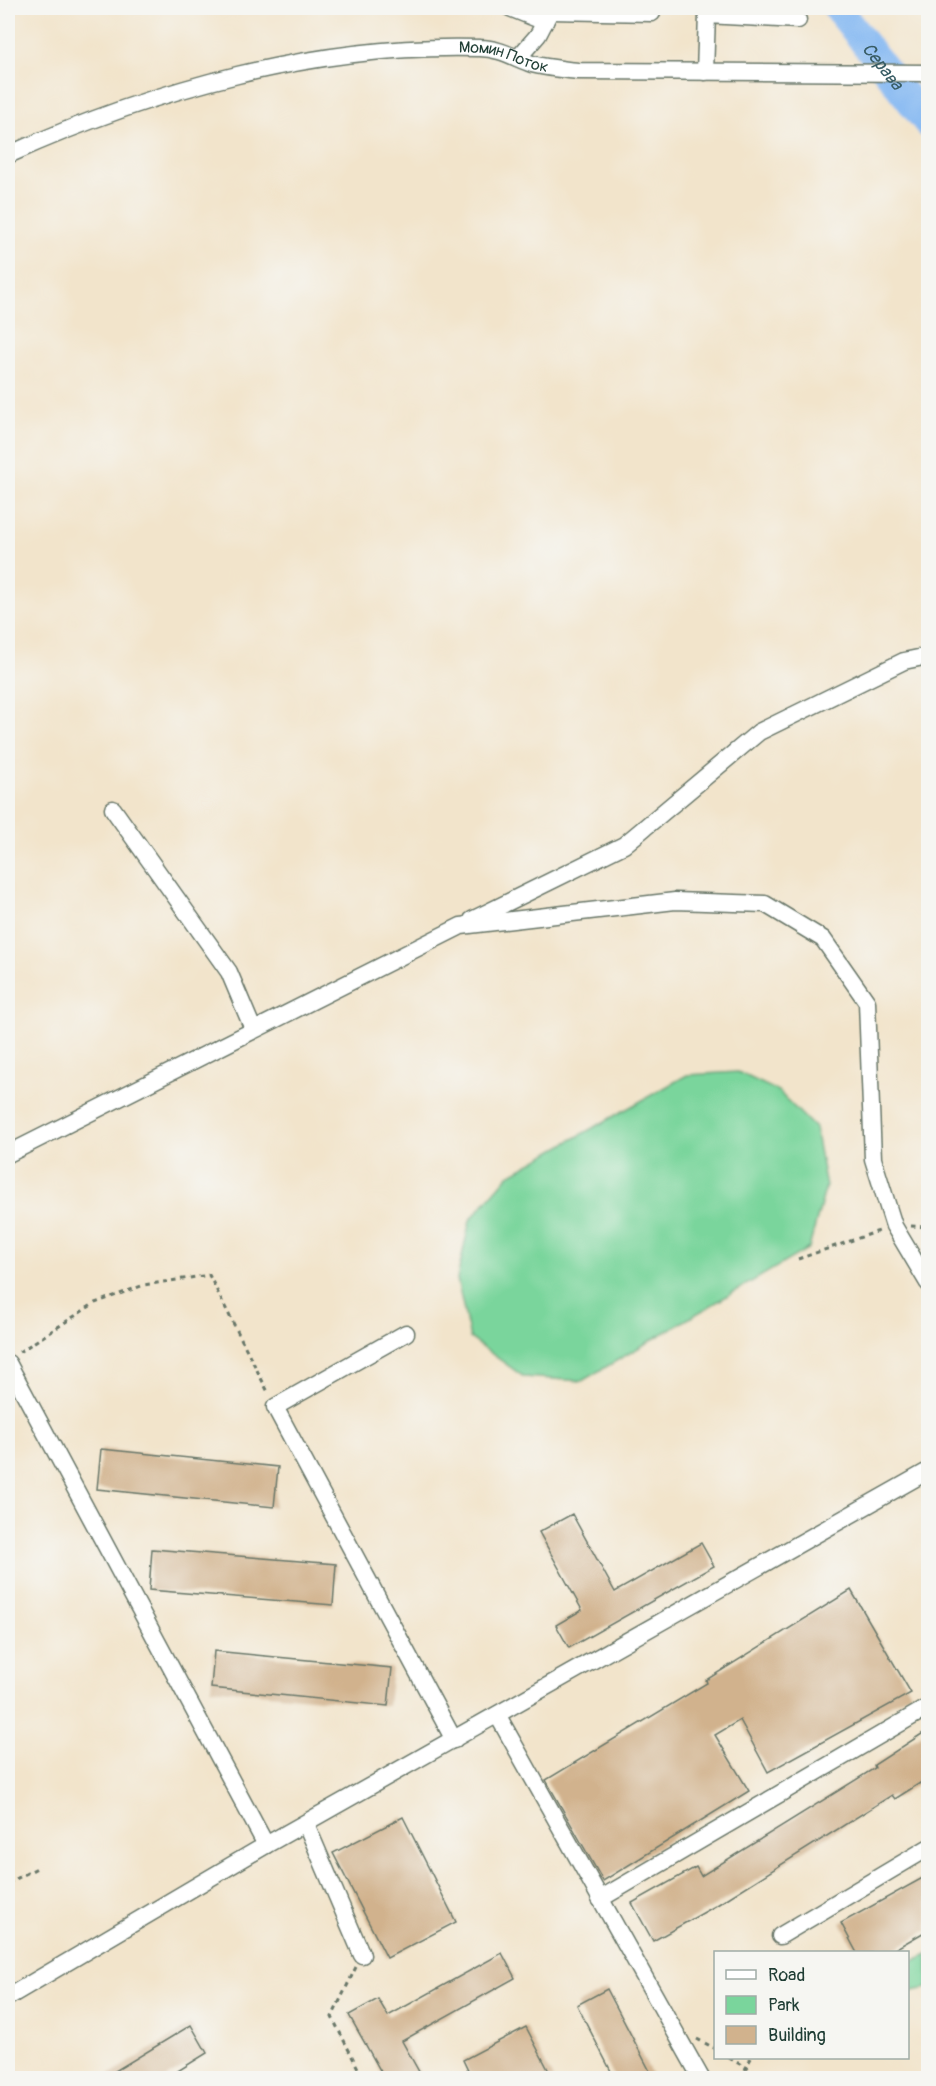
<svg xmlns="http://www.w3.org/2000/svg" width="936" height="2086" font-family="Pangolin,sans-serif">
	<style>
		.green { fill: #7ad59c; stroke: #4c8968; stroke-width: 1.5 }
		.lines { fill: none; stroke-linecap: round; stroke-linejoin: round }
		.river { stroke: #84b8f2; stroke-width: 28 }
		.building { fill: #d1b28d }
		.minor-casing { stroke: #697769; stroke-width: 19 }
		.path { stroke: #697769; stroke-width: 3; stroke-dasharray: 4.5 4.5; stroke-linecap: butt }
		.minor { stroke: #fff; stroke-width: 16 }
		.labels { text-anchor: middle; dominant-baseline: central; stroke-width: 6; stroke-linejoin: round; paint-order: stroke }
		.street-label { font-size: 16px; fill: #1f3d34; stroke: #f6f6f2 }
		.water-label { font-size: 18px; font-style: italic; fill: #385c64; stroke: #f6f6f2 }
	</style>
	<rect width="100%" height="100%" fill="#f6f6f2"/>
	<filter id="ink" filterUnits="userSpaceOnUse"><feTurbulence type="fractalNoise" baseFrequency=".0167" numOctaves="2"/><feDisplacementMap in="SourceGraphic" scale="12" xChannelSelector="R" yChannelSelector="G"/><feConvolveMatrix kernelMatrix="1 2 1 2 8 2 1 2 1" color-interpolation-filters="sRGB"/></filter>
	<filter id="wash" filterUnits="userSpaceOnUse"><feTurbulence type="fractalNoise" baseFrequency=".008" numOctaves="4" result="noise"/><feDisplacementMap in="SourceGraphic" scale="24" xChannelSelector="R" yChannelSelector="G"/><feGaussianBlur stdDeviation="1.35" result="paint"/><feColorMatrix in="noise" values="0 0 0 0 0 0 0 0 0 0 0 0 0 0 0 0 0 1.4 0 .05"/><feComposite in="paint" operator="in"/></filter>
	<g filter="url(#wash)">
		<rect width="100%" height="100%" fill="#f2e4cb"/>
		<path class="green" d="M738,1072L778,1091L815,1128L826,1186L809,1248L582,1381L524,1377L470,1338L457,1279L470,1220L509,1175L687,1075Z
			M928,1954V1988L908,1992V1963Z"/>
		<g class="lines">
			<path class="river" id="s1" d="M837,8L928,124"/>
		</g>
		<g id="blocks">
			<path class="building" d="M101,1449L278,1467L274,1507L97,1489Z
				M572,1514L615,1592L701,1543L714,1566L569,1648L556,1625L582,1610L539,1532Z
				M152,1549L336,1564L333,1605L149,1590Z
				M851,1590L911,1693L768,1772L740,1720L715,1735L749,1791L603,1881L546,1780L707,1683L706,1680Z
				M214,1651L392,1668L388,1706L211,1688Z
				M928,1730V1778L895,1799L892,1795L717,1905L653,1941L632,1903L696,1867L701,1876L875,1768L874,1765Z
				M403,1817L456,1922L387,1958L333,1853Z
				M928,1875V1930L888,1953H857L841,1923Z
				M502,1953L515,1978L402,2041L423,2079H385L349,2015L378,1999L388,2016Z
				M607,1989L654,2079H615L577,2005Z
				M191,2025L207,2053L165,2079H102Z
				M526,2027L553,2079H472L463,2060Z"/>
		</g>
	</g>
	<g filter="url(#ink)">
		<use href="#blocks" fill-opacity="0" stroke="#697769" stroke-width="1.5"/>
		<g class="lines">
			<defs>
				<g id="minor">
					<path d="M510,8L545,22"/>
					<path d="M551,11L652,13"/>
					<path d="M518,58L538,35L552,8"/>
					<path d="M705,72L707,15L798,20"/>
					<path id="s2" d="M8,155C154,89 318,43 480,48C499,48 515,58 532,64C547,68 562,69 577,71L928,73"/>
					<path d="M113,809L229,972L253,1029"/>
					<path d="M472,920L624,845L759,732L904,661L928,656"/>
					<path d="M8,1154L461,926L675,901L765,904L823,939L867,1002L873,1159L894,1226L928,1283"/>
					<path d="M406,1333L275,1407L454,1740"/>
					<path d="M8,1363L266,1845"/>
					<path d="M498,1716L701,2078"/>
					<path d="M306,1824L362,1955"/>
					<path d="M600,1899L928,1707"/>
					<path d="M780,1936L928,1848"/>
					<path d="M8,1997L266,1845L928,1471"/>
				</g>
			</defs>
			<use href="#minor" class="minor-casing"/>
			<path class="path" d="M911,1226L928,1227
				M798,1259L879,1231
				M19,1352L95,1303L144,1285L209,1275L269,1394
				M8,1883L37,1868
				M356,1967L332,2017L363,2078
				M697,2039L716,2049
				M729,2058L765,2078
				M741,2078L751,2058"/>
			<use href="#minor" class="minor"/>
		</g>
	</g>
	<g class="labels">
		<g class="street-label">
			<text stroke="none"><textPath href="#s2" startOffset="513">Момин Поток</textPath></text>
		</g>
		<g class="water-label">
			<text stroke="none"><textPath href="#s1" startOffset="74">Серава</textPath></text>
		</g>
	</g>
	<rect width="936" height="2086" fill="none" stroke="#f6f6f2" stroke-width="30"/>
	<rect x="714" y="1951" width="195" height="108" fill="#f6f6f2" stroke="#a0aca6" stroke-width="1.5"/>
	<rect x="726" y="1970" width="30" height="9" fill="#ffffff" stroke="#a0aca6" stroke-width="1.5"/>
	<text x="768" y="1981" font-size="18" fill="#1f3d34">Road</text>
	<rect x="726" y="1996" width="30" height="18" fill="#7ad59c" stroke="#a0aca6" stroke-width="1.5"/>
	<text x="768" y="2011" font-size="18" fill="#1f3d34">Park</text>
	<rect x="726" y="2026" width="30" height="18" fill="#d1b28d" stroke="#a0aca6" stroke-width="1.5"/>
	<text x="768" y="2041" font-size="18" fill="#1f3d34">Building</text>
</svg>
